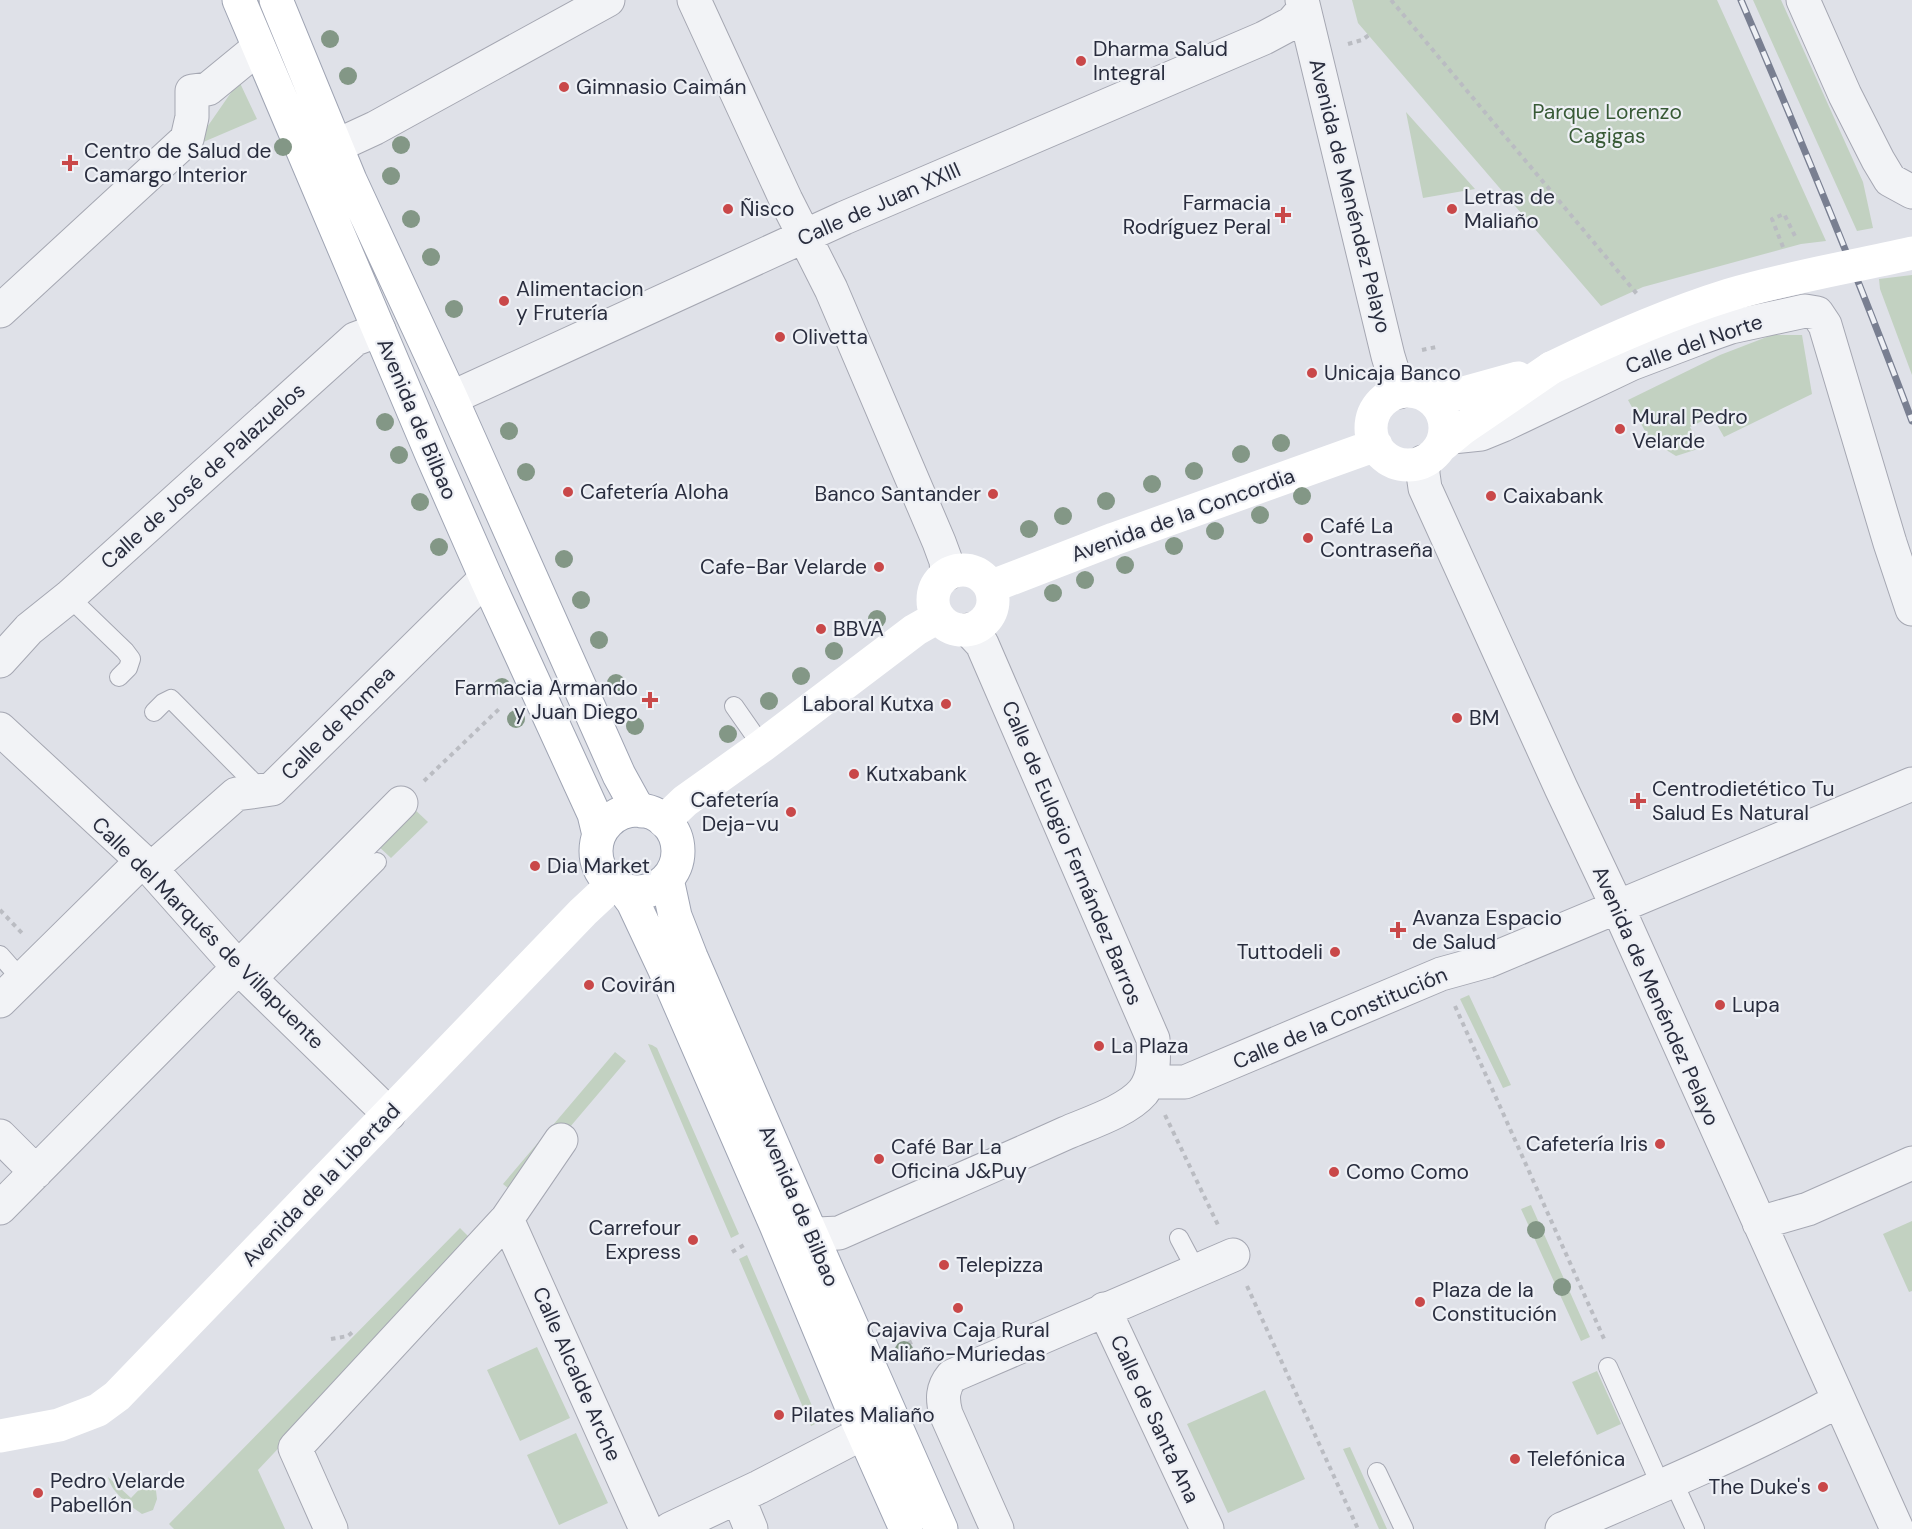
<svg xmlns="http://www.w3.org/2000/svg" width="1912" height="1529" font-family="'DM Sans',sans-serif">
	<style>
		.green { fill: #c2d1c1 }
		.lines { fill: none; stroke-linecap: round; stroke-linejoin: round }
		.lane-casing { stroke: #a5a7b2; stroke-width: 20 }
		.street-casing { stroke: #a5a7b2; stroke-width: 35 }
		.primary-casing { stroke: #9fa4b3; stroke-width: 35 }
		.path { stroke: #babcc2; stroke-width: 4; stroke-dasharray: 4.5 4.5; stroke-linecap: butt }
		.lane { stroke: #f2f3f6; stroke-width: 18 }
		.street { stroke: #f2f3f6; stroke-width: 33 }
		.secondary { stroke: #fff; stroke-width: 33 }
		.primary { stroke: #fff; stroke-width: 33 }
		.rail-casing { stroke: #797f91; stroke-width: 7 }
		.rail { stroke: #eef0f5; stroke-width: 4.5; stroke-dasharray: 14; stroke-linecap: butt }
		.secondary-bridge { stroke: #fff; stroke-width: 33 }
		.tree { fill: #839786 }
		.poi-dot { fill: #c94849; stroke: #eef0f5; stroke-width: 2 }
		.labels { text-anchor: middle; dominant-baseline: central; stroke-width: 4.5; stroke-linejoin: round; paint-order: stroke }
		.poi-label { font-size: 21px; fill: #292d3e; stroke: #eef0f5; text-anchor: start }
		.park-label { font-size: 21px; fill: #385a36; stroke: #eef0f5 }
		.street-label { font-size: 21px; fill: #292d3e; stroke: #eef0f5 }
	</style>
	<rect width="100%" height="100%" fill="#dfe1e8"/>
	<path class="green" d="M1352,0H1717L1826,241L1801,244L1643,287L1601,306L1358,23Z
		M1753,0H1781L1863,182L1873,228L1857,231Z
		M239,81L257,119L194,146Z
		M1406,112L1475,189L1423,198Z
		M1912,275V375L1880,289L1879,279Z
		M1772,335H1802L1812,394L1724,437L1712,416L1690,427L1701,448L1676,456L1650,440L1628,400L1720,355Z
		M411,806L428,822L391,858L375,843Z
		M1469,995L1511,1085L1503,1088L1460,999Z
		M648,1044L652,1045L657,1048L739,1234L731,1238Z
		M615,1052L626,1061L514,1193L503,1184Z
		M1531,1205L1590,1337L1581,1341L1521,1209Z
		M1912,1221V1291L1909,1292L1883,1234Z
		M460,1228L473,1241L258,1470L285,1529H174L169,1524Z
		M747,1255L819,1422L811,1426L739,1259Z
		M537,1347L570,1418L520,1441L487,1370Z
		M1597,1371L1621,1424L1597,1435L1572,1382Z
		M1265,1390L1305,1479L1228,1513L1187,1424Z
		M576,1433L608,1503L559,1525L527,1455Z
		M1350,1447L1387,1529H1379L1343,1449Z
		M154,1474L157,1499L153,1510L142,1514C128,1504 112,1493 108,1477L131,1498Z"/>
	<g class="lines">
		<defs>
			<path id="lane" d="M69,597L125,651L131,659L128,668L119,677
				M734,706L762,746
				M154,712L163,703L171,699L261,790
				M0,955L22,980
				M255,984L377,862
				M1179,1238L1196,1270
				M1608,1367L1661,1486
				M1377,1472L1404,1529
				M1673,1481L1695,1529"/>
			<path id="street" d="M694,0L786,200L831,289L939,542L946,561L947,574
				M1302,0L1388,356L1399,392
				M1803,0L1845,95L1878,160L1890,180L1912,192
				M336,146L375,128L608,0
				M0,311L187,139L192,117V91L208,89L258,48
				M451,398L844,218L1264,38L1292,23L1304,9
				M1452,437L1481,434L1503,425L1631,364L1697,339L1731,327L1805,311L1817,313L1825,325L1890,543L1912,609
				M1423,462V474L1425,488L1561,788L1623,919L1897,1529
				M0,661L29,629L69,597L355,339L379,330
				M0,729L151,869L238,967L389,1114
				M151,869L236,794L272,789L486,578
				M0,1001L142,861
				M1149,1082H1185L1441,974L1488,961L1912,784
				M0,1136L36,1172
				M0,1208L401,803
				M507,1219L646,1529
				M1759,1223L1808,1209L1912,1163
				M809,1229L818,1234L839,1233C915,1199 991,1167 1066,1133C1089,1123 1127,1111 1143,1092C1155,1077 1154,1058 1153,1039L982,644L969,630
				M1104,1309L1207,1529
				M738,1497L751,1529
				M331,1529L295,1448L507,1219L561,1140
				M670,1529L759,1487L863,1433
				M997,1529L946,1414C942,1399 942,1388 952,1376L1233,1255
				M1562,1529C1655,1489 1749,1449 1838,1401"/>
			<path id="primary" d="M239,0L432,455L486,578L594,814L599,835
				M276,0L350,180L451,398L619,775L635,804L642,811
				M596 851a41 41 0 1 1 82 0a41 41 0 1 1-82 0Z
				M667,879L675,916L691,957L809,1229L941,1529
				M624,890L633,902L664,968L776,1225L853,1410L906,1529"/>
		</defs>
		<use href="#lane" class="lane-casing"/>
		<use href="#street" class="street-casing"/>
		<use href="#primary" class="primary-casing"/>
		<path class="path" d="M1391,0L1637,294
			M1348,44L1362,40L1369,35
			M1783,247L1772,219L1784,214L1795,236
			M1422,350L1436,347
			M424,781L499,709
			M0,910L22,933
			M1455,1006L1605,1341
			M1165,1115L1218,1225
			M732,1252L744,1245
			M1247,1286L1358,1529
			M902,1324L919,1363
			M331,1339L348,1336L355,1330
			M895,1340L902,1324"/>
		<use href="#lane" class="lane"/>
		<use href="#street" class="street"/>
		<path class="secondary" d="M1371 428a37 37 0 1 1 74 0a37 37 0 1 1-74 0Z
			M1429,397L1464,393L1518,378
			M1440,447L1462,429L1551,368
			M933 600a30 30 0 1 1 60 0a30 30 0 1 1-60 0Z
			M990,587L1114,539L1376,445
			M664,821L685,801L762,746L915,630L938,617
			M0,1436L59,1425L98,1410L117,1396L583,912L613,884"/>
		<use href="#primary" class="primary"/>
		<defs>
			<path id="rail" d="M1741,0C1801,140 1859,279 1912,421"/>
		</defs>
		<use href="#rail" class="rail-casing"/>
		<use href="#rail" class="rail"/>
		<path class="secondary-bridge" d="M1551,368C1609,340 1668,314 1729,295C1789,277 1851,267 1912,253"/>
	</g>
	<g class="tree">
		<circle cx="330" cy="39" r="9"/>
		<circle cx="348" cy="76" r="9"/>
		<circle cx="401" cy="145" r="9"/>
		<circle cx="283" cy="147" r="9"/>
		<circle cx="391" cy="176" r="9"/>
		<circle cx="411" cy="219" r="9"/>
		<circle cx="431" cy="257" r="9"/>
		<circle cx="454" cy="309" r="9"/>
		<circle cx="385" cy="422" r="9"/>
		<circle cx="509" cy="431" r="9"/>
		<circle cx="1281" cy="443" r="9"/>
		<circle cx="1241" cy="454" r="9"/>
		<circle cx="399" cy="455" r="9"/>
		<circle cx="1194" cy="471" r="9"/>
		<circle cx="526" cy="472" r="9"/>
		<circle cx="1152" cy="484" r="9"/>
		<circle cx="1302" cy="496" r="9"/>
		<circle cx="1106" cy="501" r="9"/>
		<circle cx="420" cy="502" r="9"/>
		<circle cx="1260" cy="515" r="9"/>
		<circle cx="1063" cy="516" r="9"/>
		<circle cx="1029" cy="529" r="9"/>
		<circle cx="1215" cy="531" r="9"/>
		<circle cx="1174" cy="546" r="9"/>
		<circle cx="439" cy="547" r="9"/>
		<circle cx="564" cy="559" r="9"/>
		<circle cx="1125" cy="565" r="9"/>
		<circle cx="1085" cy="580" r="9"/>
		<circle cx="1053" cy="593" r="9"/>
		<circle cx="581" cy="600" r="9"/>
		<circle cx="877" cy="619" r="9"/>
		<circle cx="599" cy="640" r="9"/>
		<circle cx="834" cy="651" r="9"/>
		<circle cx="801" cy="676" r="9"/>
		<circle cx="616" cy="683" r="9"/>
		<circle cx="502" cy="687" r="9"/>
		<circle cx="769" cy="701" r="9"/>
		<circle cx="516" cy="719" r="9"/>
		<circle cx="635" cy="726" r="9"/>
		<circle cx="728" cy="734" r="9"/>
		<circle cx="1536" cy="1230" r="9"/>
		<circle cx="1562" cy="1287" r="9"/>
		<circle cx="904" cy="1350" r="9"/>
	</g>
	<g class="poi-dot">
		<circle cx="1081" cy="61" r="6"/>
		<circle cx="564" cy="87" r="6"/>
		<path d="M67 154h6v6h6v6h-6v6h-6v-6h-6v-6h6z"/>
		<circle cx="728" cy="209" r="6"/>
		<circle cx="1452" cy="209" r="6"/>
		<path d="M1280 206h6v6h6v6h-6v6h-6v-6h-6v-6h6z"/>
		<circle cx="504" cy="301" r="6"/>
		<circle cx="780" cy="337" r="6"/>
		<circle cx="1312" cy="373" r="6"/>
		<circle cx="1620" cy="429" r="6"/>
		<circle cx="568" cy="492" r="6"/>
		<circle cx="993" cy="494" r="6"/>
		<circle cx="1491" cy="496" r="6"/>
		<circle cx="1308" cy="538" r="6"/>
		<circle cx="879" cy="567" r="6"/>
		<circle cx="821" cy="629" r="6"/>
		<path d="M647 691h6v6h6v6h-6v6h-6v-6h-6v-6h6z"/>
		<circle cx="946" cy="704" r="6"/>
		<circle cx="1457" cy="718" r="6"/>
		<circle cx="854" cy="774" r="6"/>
		<path d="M1635 792h6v6h6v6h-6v6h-6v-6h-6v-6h6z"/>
		<circle cx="791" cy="812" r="6"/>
		<circle cx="535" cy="866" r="6"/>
		<path d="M1395 921h6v6h6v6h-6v6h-6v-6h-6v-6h6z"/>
		<circle cx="1335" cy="952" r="6"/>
		<circle cx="589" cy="985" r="6"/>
		<circle cx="1720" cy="1005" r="6"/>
		<circle cx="1099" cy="1046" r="6"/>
		<circle cx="1660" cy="1144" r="6"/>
		<circle cx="879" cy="1159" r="6"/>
		<circle cx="1334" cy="1172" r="6"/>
		<circle cx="693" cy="1240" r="6"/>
		<circle cx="944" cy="1265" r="6"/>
		<circle cx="1420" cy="1302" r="6"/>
		<circle cx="958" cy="1308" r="6"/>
		<circle cx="779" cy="1415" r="6"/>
		<circle cx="1515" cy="1459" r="6"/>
		<circle cx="1823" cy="1487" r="6"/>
		<circle cx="38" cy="1493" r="6"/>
	</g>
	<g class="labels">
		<g class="poi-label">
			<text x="1093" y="49">Dharma Salud<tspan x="1093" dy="24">Integral</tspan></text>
			<text x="576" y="87">Gimnasio Caimán</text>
			<text x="84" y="151">Centro de Salud de<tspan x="84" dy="24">Camargo Interior</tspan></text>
			<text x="1464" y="197">Letras de<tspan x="1464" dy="24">Maliaño</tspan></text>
			<text x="1271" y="203" text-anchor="end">Farmacia<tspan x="1271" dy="24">Rodríguez Peral</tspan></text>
			<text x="740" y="209">Ñisco</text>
			<text x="516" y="289">Alimentacion<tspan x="516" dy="24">y Frutería</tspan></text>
			<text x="792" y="337">Olivetta</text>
			<text x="1324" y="373">Unicaja Banco</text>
			<text x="1632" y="417">Mural Pedro<tspan x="1632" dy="24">Velarde</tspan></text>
			<text x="580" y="492">Cafetería Aloha</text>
			<text x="981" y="494" text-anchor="end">Banco Santander</text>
			<text x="1503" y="496">Caixabank</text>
			<text x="1320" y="526">Café La<tspan x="1320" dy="24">Contraseña</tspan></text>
			<text x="867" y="567" text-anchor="end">Cafe-Bar Velarde</text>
			<text x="833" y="629">BBVA</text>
			<text x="638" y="688" text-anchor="end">Farmacia Armando<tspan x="638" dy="24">y Juan Diego</tspan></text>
			<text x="934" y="704" text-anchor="end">Laboral Kutxa</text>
			<text x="1469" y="718">BM</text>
			<text x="866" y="774">Kutxabank</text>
			<text x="1652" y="789">Centrodietético Tu<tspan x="1652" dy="24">Salud Es Natural</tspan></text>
			<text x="779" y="800" text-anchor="end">Cafetería<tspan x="779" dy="24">Deja-vu</tspan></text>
			<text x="547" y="866">Dia Market</text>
			<text x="1412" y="918">Avanza Espacio<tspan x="1412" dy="24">de Salud</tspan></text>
			<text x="1323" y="952" text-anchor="end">Tuttodeli</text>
			<text x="601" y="985">Covirán</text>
			<text x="1732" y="1005">Lupa</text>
			<text x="1111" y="1046">La Plaza</text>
			<text x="1648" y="1144" text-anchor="end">Cafetería Iris</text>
			<text x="891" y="1147">Café Bar La<tspan x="891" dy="24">Oficina J&amp;Puy</tspan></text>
			<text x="1346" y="1172">Como Como</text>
			<text x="681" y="1228" text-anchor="end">Carrefour<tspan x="681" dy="24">Express</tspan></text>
			<text x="956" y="1265">Telepizza</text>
			<text x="1432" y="1290">Plaza de la<tspan x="1432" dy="24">Constitución</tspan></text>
			<text x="958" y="1330" text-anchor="middle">Cajaviva Caja Rural<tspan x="958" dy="24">Maliaño-Muriedas</tspan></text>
			<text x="791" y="1415">Pilates Maliaño</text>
			<text x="1527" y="1459">Telefónica</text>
			<text x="50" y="1481">Pedro Velarde<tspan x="50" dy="24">Pabellón</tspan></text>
			<text x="1811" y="1487" text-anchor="end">The Duke's</text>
		</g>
		<g class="park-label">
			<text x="1607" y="112">Parque Lorenzo<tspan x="1607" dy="24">Cagigas</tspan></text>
		</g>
		<g class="street-label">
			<text transform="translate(1350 196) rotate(76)">Avenida de Menéndez Pelayo</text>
			<text transform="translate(879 204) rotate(-24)">Calle de Juan XXIII</text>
			<text transform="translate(1694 344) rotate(-19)">Calle del Norte</text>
			<text transform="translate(417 419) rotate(67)">Avenida de Bilbao</text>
			<text transform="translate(203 476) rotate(-42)">Calle de José de Palazuelos</text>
			<text transform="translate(1183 515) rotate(-20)">Avenida de la Concordia</text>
			<text transform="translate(338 723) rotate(-45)">Calle de Romea</text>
			<text transform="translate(1072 853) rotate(67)">Calle de Eulogio Fernández Barros</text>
			<text transform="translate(208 933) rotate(45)">Calle del Marqués de Villapuente</text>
			<text transform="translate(1656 996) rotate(66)">Avenida de Menéndez Pelayo</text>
			<text transform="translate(1340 1018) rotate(-23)">Calle de la Constitución</text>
			<text transform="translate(321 1185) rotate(-46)">Avenida de la Libertad</text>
			<text transform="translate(799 1206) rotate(67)">Avenida de Bilbao</text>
			<text transform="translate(577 1374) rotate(66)">Calle Alcalde Arche</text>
			<text transform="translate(1155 1419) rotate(65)">Calle de Santa Ana</text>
		</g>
	</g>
</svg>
